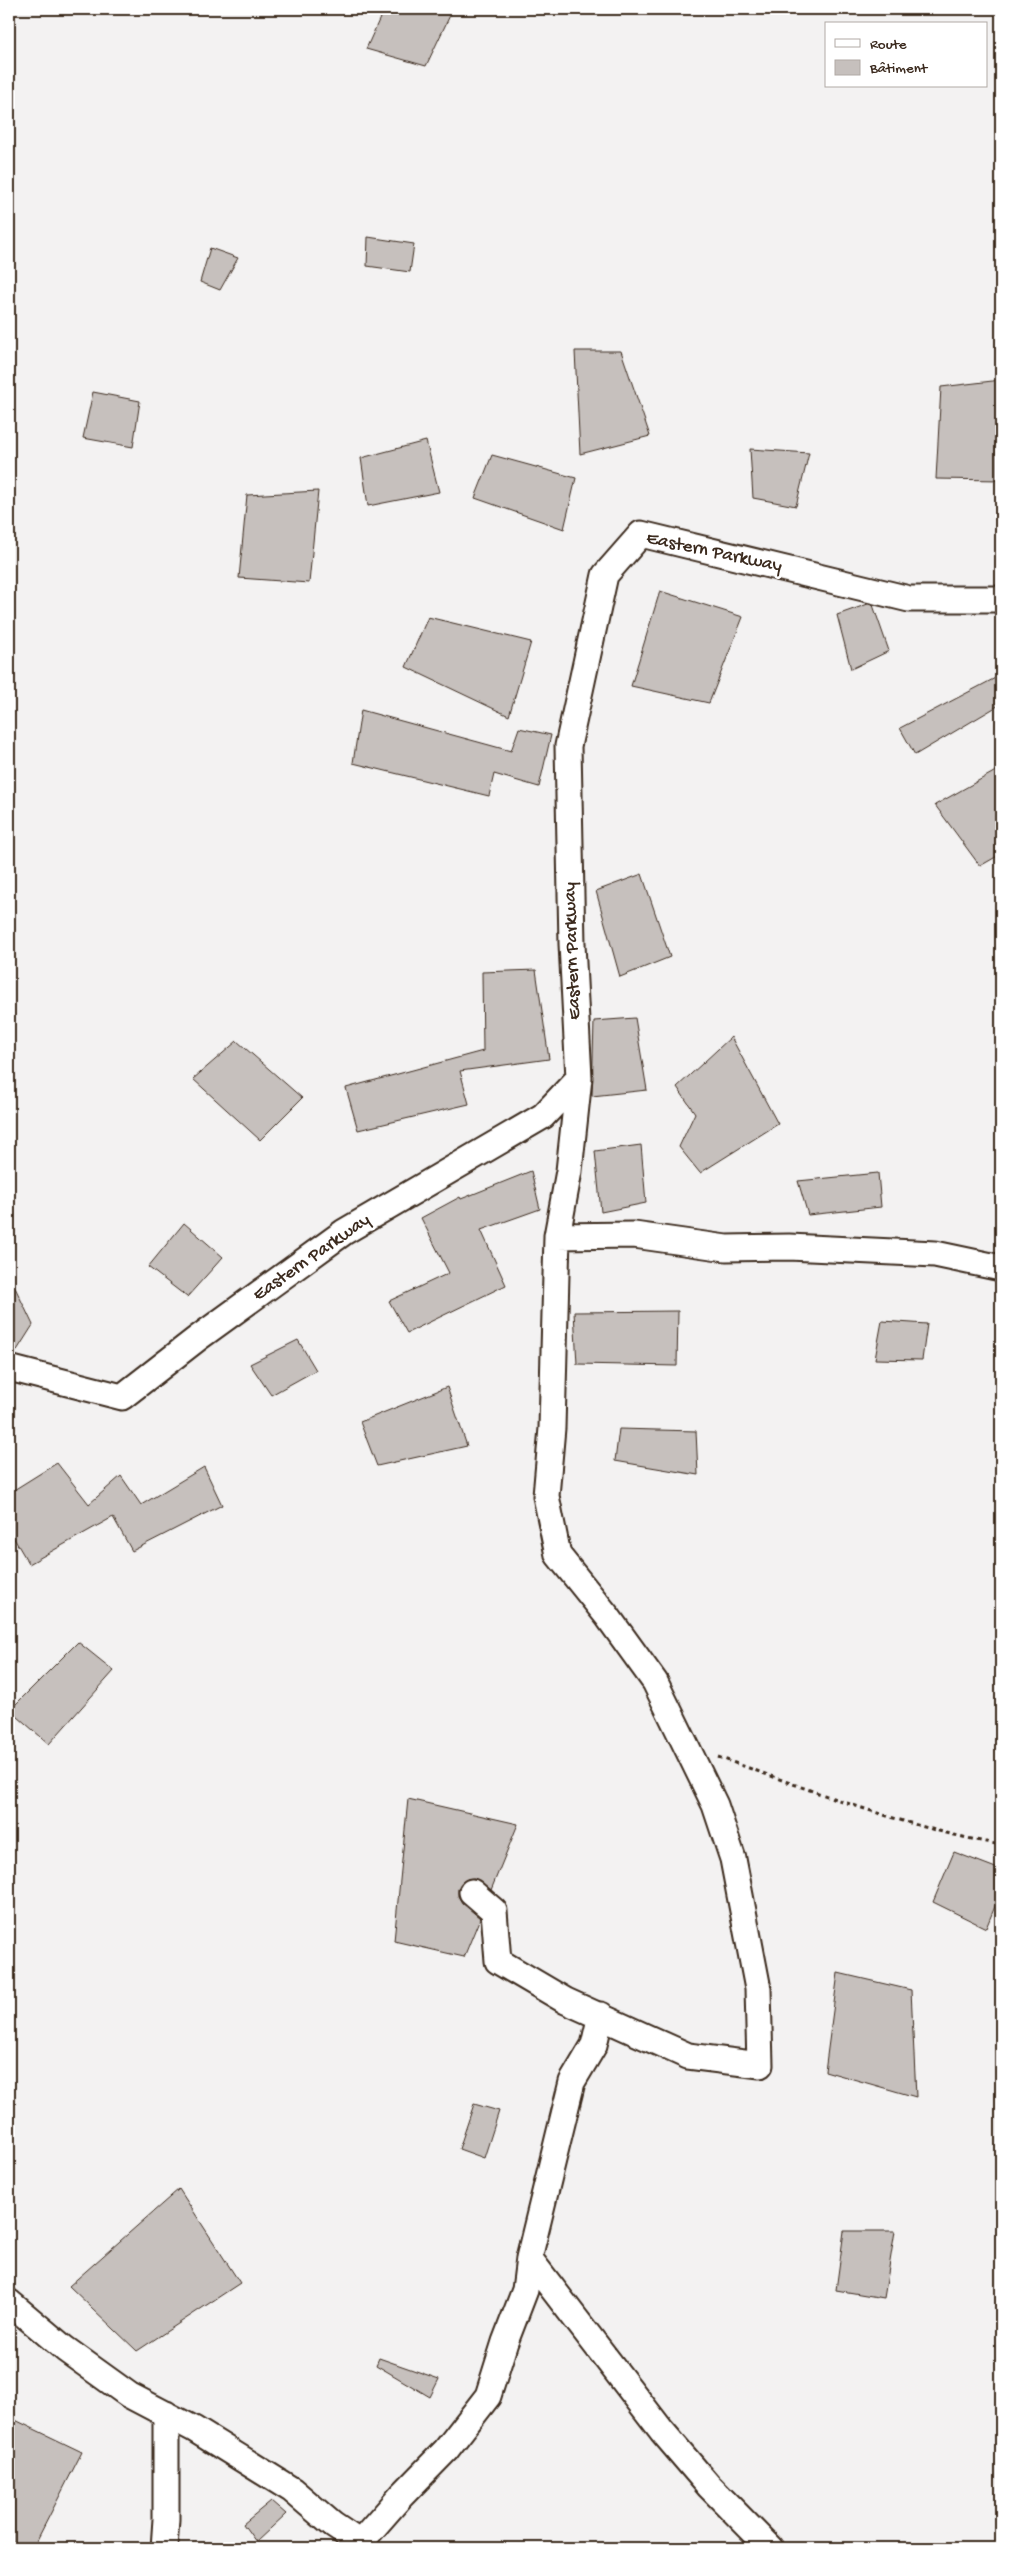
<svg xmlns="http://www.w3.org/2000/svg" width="1010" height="2557" font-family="'Gochi Hand',sans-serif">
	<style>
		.building { fill: #c6c0bd; stroke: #3b2a1e }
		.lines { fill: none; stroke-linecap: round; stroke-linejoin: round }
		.street-casing { stroke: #3b2a1e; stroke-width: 29 }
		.path { stroke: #3b2a1e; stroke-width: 3; stroke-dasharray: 4 4; stroke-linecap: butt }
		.street { stroke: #fff; stroke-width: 25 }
		.labels { text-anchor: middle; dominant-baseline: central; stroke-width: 5; stroke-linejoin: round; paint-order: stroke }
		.street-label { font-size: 19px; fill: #3b2a1e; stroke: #fff }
	</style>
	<rect width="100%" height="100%" fill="#f3f2f2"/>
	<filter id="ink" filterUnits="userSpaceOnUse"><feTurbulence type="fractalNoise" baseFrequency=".02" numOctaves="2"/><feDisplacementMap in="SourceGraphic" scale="10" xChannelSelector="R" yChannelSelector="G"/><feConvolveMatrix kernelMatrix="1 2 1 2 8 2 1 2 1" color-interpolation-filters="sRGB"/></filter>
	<g filter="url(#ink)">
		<path class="building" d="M384,9H453L426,66L366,49Z
			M368,237L414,244L410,272L367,266Z
			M210,248L238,258L220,290L200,282Z
			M575,351H621L650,436L580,454Z
			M1001,380V480L936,479L941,387Z
			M93,392L140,401L133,447L83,438Z
			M426,441L439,492L368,506L361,458Z
			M750,449L809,453L796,506L753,498Z
			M492,455L576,478L564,529L475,498Z
			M318,491L309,583L239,578L247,495Z
			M660,591L743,617L709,703L631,686Z
			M868,604L873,605L889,651L851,669L837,615Z
			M428,617L531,642L509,716L406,667Z
			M1001,675V704L915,755L900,728Z
			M361,710L511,751L519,728L551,735L539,787L494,774L489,796L353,763Z
			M1001,768V854L980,866L935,805Z
			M642,874L670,957L620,977L596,891Z
			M536,970L549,1059L460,1071L469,1104L358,1130L346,1088L483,1051L482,972Z
			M635,1018L647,1090L592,1096L594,1021Z
			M731,1037L778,1124L700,1173L679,1147L695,1113L677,1087Z
			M237,1041L302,1098L260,1140L193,1079Z
			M641,1145L646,1203L601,1212L595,1151Z
			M531,1171L540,1209L481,1230L506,1285L407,1333L389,1301L449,1273L421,1218L460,1197L461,1199Z
			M878,1173L881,1207L808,1215L798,1181Z
			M184,1223L223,1257L187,1297L148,1267Z
			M9,1275L33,1325L14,1355L9,1354Z
			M678,1311L677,1366L577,1364L574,1312Z
			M882,1321L927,1324L922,1360L875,1359Z
			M298,1340L316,1370L271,1395L250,1364Z
			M447,1387L467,1446L377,1466L360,1422Z
			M619,1429L696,1431L698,1475L615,1461Z
			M57,1463L89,1504L121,1476L141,1505L204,1467L222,1505L132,1551L113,1517L29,1564L9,1530V1493Z
			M78,1642L114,1671L49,1744L10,1710Z
			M408,1799L518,1824L491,1890L474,1878L467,1879L458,1889V1896L462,1903L480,1918L464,1957L394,1941Z
			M954,1852L1001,1870V1892L986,1928L933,1902Z
			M838,1973L911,1990L916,2097L825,2071Z
			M474,2104L499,2111L484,2158L459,2149Z
			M179,2189L240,2283L137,2351L69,2286Z
			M844,2231H895L884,2298L836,2290Z
			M379,2358L439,2379L430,2397L376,2365Z
			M9,2417L82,2452L33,2548H9Z
			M271,2501L286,2514L256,2542L243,2524Z"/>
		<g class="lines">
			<defs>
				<path id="street" d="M557,1236L634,1235L726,1248L789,1247L935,1254L1001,1268
					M9,1368L122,1397L198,1338L344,1232L543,1116L579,1078L572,944L568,746L605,575L641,534L909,599H1001
					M472,1892L494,1911L498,1961L566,2001L688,2056L760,2065L758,1989L733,1859L715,1805L655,1682L608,1617L558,1555L546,1496L552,1428L557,1236L569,1171L579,1078
					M529,2258L662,2431L709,2486L770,2548
					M9,2302L65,2349L129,2395L194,2429L292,2490L333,2525L360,2543L402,2495L446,2450L488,2396L505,2342L525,2290L529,2258L572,2082L594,2045L601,2015
					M164,2548L166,2519V2414"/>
			</defs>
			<use href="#street" class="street-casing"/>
			<path class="path" d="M718,1757C811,1790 904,1827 1001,1845"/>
			<use href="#street" class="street"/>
		</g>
	</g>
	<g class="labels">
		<g class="street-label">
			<text transform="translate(714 553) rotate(12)">Eastern Parkway</text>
			<text transform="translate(573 951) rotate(-92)">Eastern Parkway</text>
			<text transform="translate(312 1258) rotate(-35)">Eastern Parkway</text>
		</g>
	</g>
	<rect width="1010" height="2557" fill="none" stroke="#fff" stroke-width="30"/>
	<rect x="15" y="15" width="980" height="2527" fill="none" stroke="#3b2a1e" stroke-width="2" filter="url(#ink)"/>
	<rect x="825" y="22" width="162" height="65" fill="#ffffff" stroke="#b1aaa5"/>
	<rect x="835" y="39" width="25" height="8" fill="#ffffff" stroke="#b1aaa5"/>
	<text x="870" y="48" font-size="15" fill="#3b2a1e">Route</text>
	<rect x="835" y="60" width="25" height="15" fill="#c6c0bd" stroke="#b1aaa5"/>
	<text x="870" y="72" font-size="15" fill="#3b2a1e">Bâtiment</text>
</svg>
